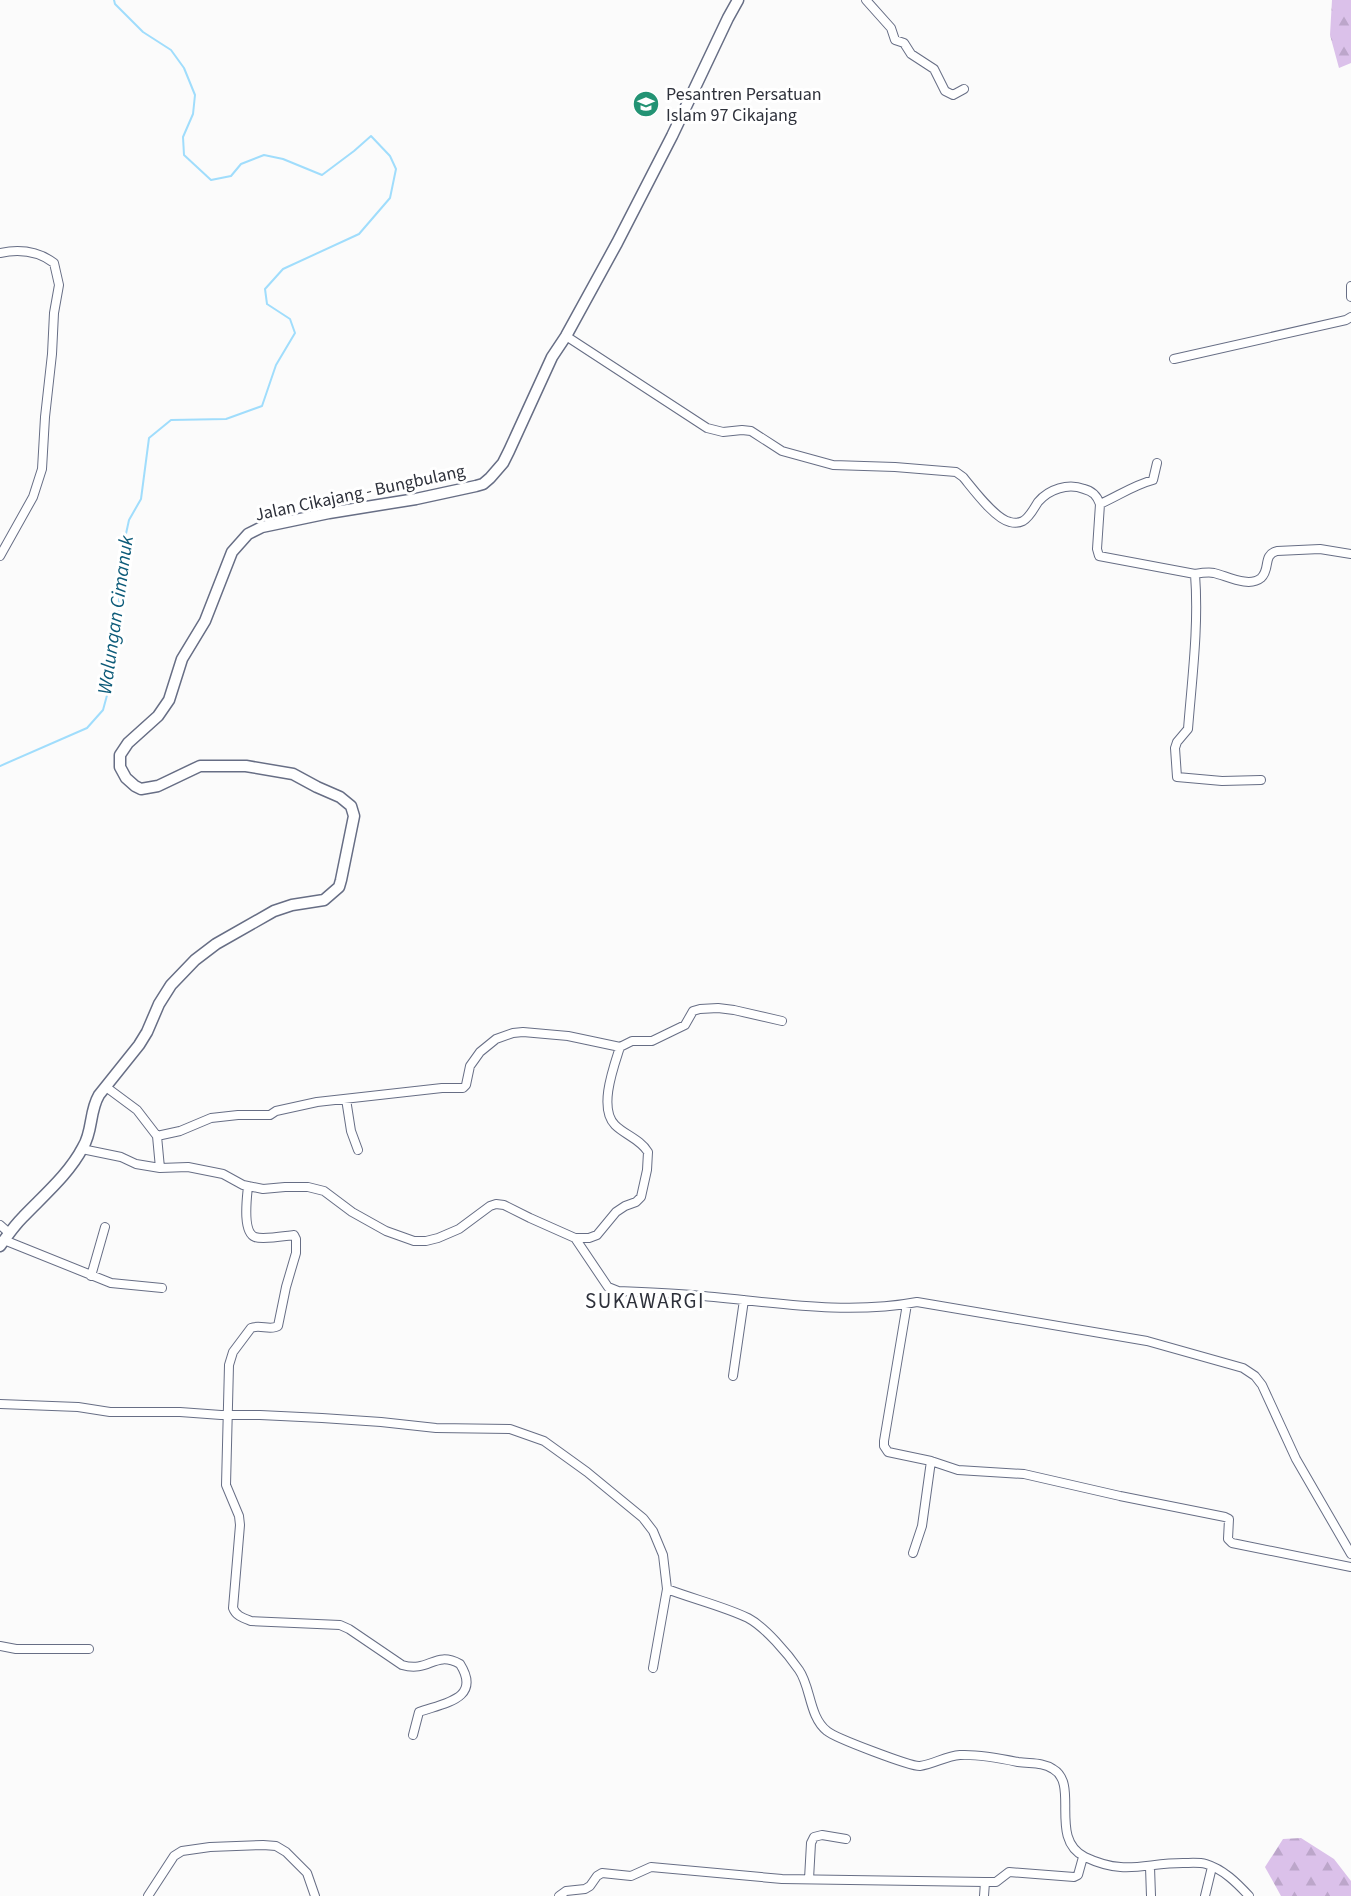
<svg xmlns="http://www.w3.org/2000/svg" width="1351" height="1896" font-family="'Source Sans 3',sans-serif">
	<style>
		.forest { fill: url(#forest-firs) }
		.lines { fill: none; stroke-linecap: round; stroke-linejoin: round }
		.stream { stroke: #a0ddfc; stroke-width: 2 }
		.minor-casing { stroke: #676e85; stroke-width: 10 }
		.major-casing { stroke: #676e85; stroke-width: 13 }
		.minor { stroke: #fff; stroke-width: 8 }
		.major { stroke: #fff; stroke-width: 10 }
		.labels { text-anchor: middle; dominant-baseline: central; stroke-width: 6; stroke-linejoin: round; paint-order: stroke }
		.poi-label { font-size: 18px; fill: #2e313b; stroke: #fff; text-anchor: start }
		.street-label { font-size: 18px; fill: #2e313b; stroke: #fff }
		.water-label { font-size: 20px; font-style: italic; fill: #0d5b79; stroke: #fff }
		.quarter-label { font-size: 21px; letter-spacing: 1.5px; fill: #2e313b; stroke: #fff }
	</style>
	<defs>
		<pattern id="forest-firs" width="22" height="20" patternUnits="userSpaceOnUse" patternTransform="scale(1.5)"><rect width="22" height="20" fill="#dbc1ea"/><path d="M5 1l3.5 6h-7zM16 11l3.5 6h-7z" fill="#bca6ca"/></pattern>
	</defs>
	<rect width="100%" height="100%" fill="#fbfbfb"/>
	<path class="forest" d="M1332,0H1351V63L1339,68L1330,35Z
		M1301,1838L1334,1859L1351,1881V1896H1281L1265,1867L1283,1839Z"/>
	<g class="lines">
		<path class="stream" d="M0,766L87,728L103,710L109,688L117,633L122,552L129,520L141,499L149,438L171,420L226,419L262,406L276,365L295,333L290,319L267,304L265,289L283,269L359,234L390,198L396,169L390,156L371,136L354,151L322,175L283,159L264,155L241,164L231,176L211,180L184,155L183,137L193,114L195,95L184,68L171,50L143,32L115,4L114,0"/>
		<defs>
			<path id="minor" d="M866,0L891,28L895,40L904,43L911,54L934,69L945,91L953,95L964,89
				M0,253C19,249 38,251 54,263L59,285L54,313L52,354L45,417L42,469L33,497L0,556
				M1351,286V297
				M566,336L707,428L723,432L742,430L751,431L782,451L833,465L895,467L956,472L963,477C973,489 995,519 1010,522C1014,523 1019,523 1023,521C1030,517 1034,508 1038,502C1049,489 1068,483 1084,489C1093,491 1097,496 1100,504L1097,549L1099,556L1195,574
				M1174,359L1346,320L1351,317
				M1100,504C1118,496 1134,485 1153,480L1157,463
				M1261,780L1222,781L1177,777L1175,748L1177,742L1188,729C1192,678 1199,626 1195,574C1201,573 1209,572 1214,573C1227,576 1249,588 1261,578C1271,569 1262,555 1277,551L1320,549L1351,554
				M106,1087L137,1110L157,1136
				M346,1099L351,1131L358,1150
				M82,1149L121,1157L136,1164L160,1168L188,1167L223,1174L243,1185L263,1189L285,1187H308L324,1191L352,1212L386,1231L414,1241H426L438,1238L459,1229L490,1206L496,1204L504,1205L530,1218L575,1238L608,1287L618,1291C643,1292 668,1293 692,1295C767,1301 843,1316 917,1302L1147,1341L1243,1368L1255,1376L1262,1385L1296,1459L1351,1554
				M160,1168L157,1136L180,1131L211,1118L238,1115H270L276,1111L317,1102L442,1088H463L466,1085L470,1066L480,1052L496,1039L513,1033L523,1032L568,1036L620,1047L632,1041H652L685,1025L693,1011L700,1009L718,1008L734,1010L782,1021
				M248,1186C247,1197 242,1232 255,1237C263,1240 284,1236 294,1235L296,1239V1253L286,1287L278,1326C270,1331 260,1324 251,1328L233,1352L229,1365L226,1485L239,1516L240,1525L233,1608C236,1616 243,1618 251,1621L340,1625L349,1629L402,1665C430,1673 434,1650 460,1664C482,1699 444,1703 419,1712L413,1735
				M0,1225L9,1233
				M575,1238H589L597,1235L616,1212L625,1206L636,1202L641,1197L647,1170L648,1152C640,1139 625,1135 615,1125C598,1108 614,1066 620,1047
				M4,1240L111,1283L162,1288
				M91,1276L105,1227
				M907,1304L884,1441V1446L888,1452L931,1461L958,1470L1024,1474L1120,1496L1225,1517L1229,1519L1228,1539L1232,1543L1351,1567
				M733,1376L744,1300
				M0,1404L78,1407L110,1412H180L221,1415H260L322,1418L381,1422L436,1428L510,1429L544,1441L587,1472L643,1518L653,1531L663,1555L667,1589C693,1599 723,1606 748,1618C765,1627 788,1654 799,1670C811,1687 809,1717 827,1731C835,1738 912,1767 920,1766C934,1764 946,1756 960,1755C979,1754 999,1758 1018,1762C1031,1764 1042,1762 1053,1769C1080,1784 1048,1839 1085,1857C1125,1876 1144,1863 1183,1863C1190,1863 1199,1862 1206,1864C1223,1869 1237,1883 1249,1896
				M913,1553L922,1526L931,1461
				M0,1646L16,1649H89
				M653,1668L667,1589
				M1150,1867L1151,1896
				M809,1879L811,1843L814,1837L822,1835L846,1839
				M148,1896L174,1856L182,1851L210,1847L263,1845L276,1846L286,1852L307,1873L315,1896
				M559,1896L566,1891L585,1889L590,1886L597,1876L602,1873L631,1876L651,1867L782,1879L985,1882H996L1009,1872L1074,1877L1078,1875L1083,1857
				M984,1896L985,1882
				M1205,1896L1212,1867"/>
			<path id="major" d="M0,1246C7,1236 14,1226 23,1217C44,1195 69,1174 83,1147C93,1131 89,1112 99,1095L139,1045L147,1032L159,1004L171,985L195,960L216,944L274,911L292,905L324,900L339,887L341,880L354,816L351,806L340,797L317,787L293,774L246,766H200L158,786L141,789L135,786L126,778L120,767V755L128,743L158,716L169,700L182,659L205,621L232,552L248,534L262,527L329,513L416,499L476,486L483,484L490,478L503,463L509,451L552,357L566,336L617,243L672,136L728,18L738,0"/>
		</defs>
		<use href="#minor" class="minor-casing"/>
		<use href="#major" class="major-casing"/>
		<use href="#minor" class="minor"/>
		<use href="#major" class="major"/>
	</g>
	<defs>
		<symbol id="school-disc" viewBox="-11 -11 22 22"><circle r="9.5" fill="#239374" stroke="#fff"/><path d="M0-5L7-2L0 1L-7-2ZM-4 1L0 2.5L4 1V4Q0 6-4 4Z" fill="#fff"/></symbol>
	</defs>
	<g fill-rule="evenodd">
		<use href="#school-disc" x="631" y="89" width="30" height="30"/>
	</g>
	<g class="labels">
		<g class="poi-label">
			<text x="666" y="94">Pesantren Persatuan<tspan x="666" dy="21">Islam 97 Cikajang</tspan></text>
		</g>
		<g class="street-label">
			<text transform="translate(360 493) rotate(-12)">Jalan Cikajang - Bungbulang</text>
		</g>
		<g class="water-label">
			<text transform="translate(116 615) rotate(-82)">Walungan Cimanuk</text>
		</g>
		<g class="quarter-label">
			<text x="645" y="1301">SUKAWARGI</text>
		</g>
	</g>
</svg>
